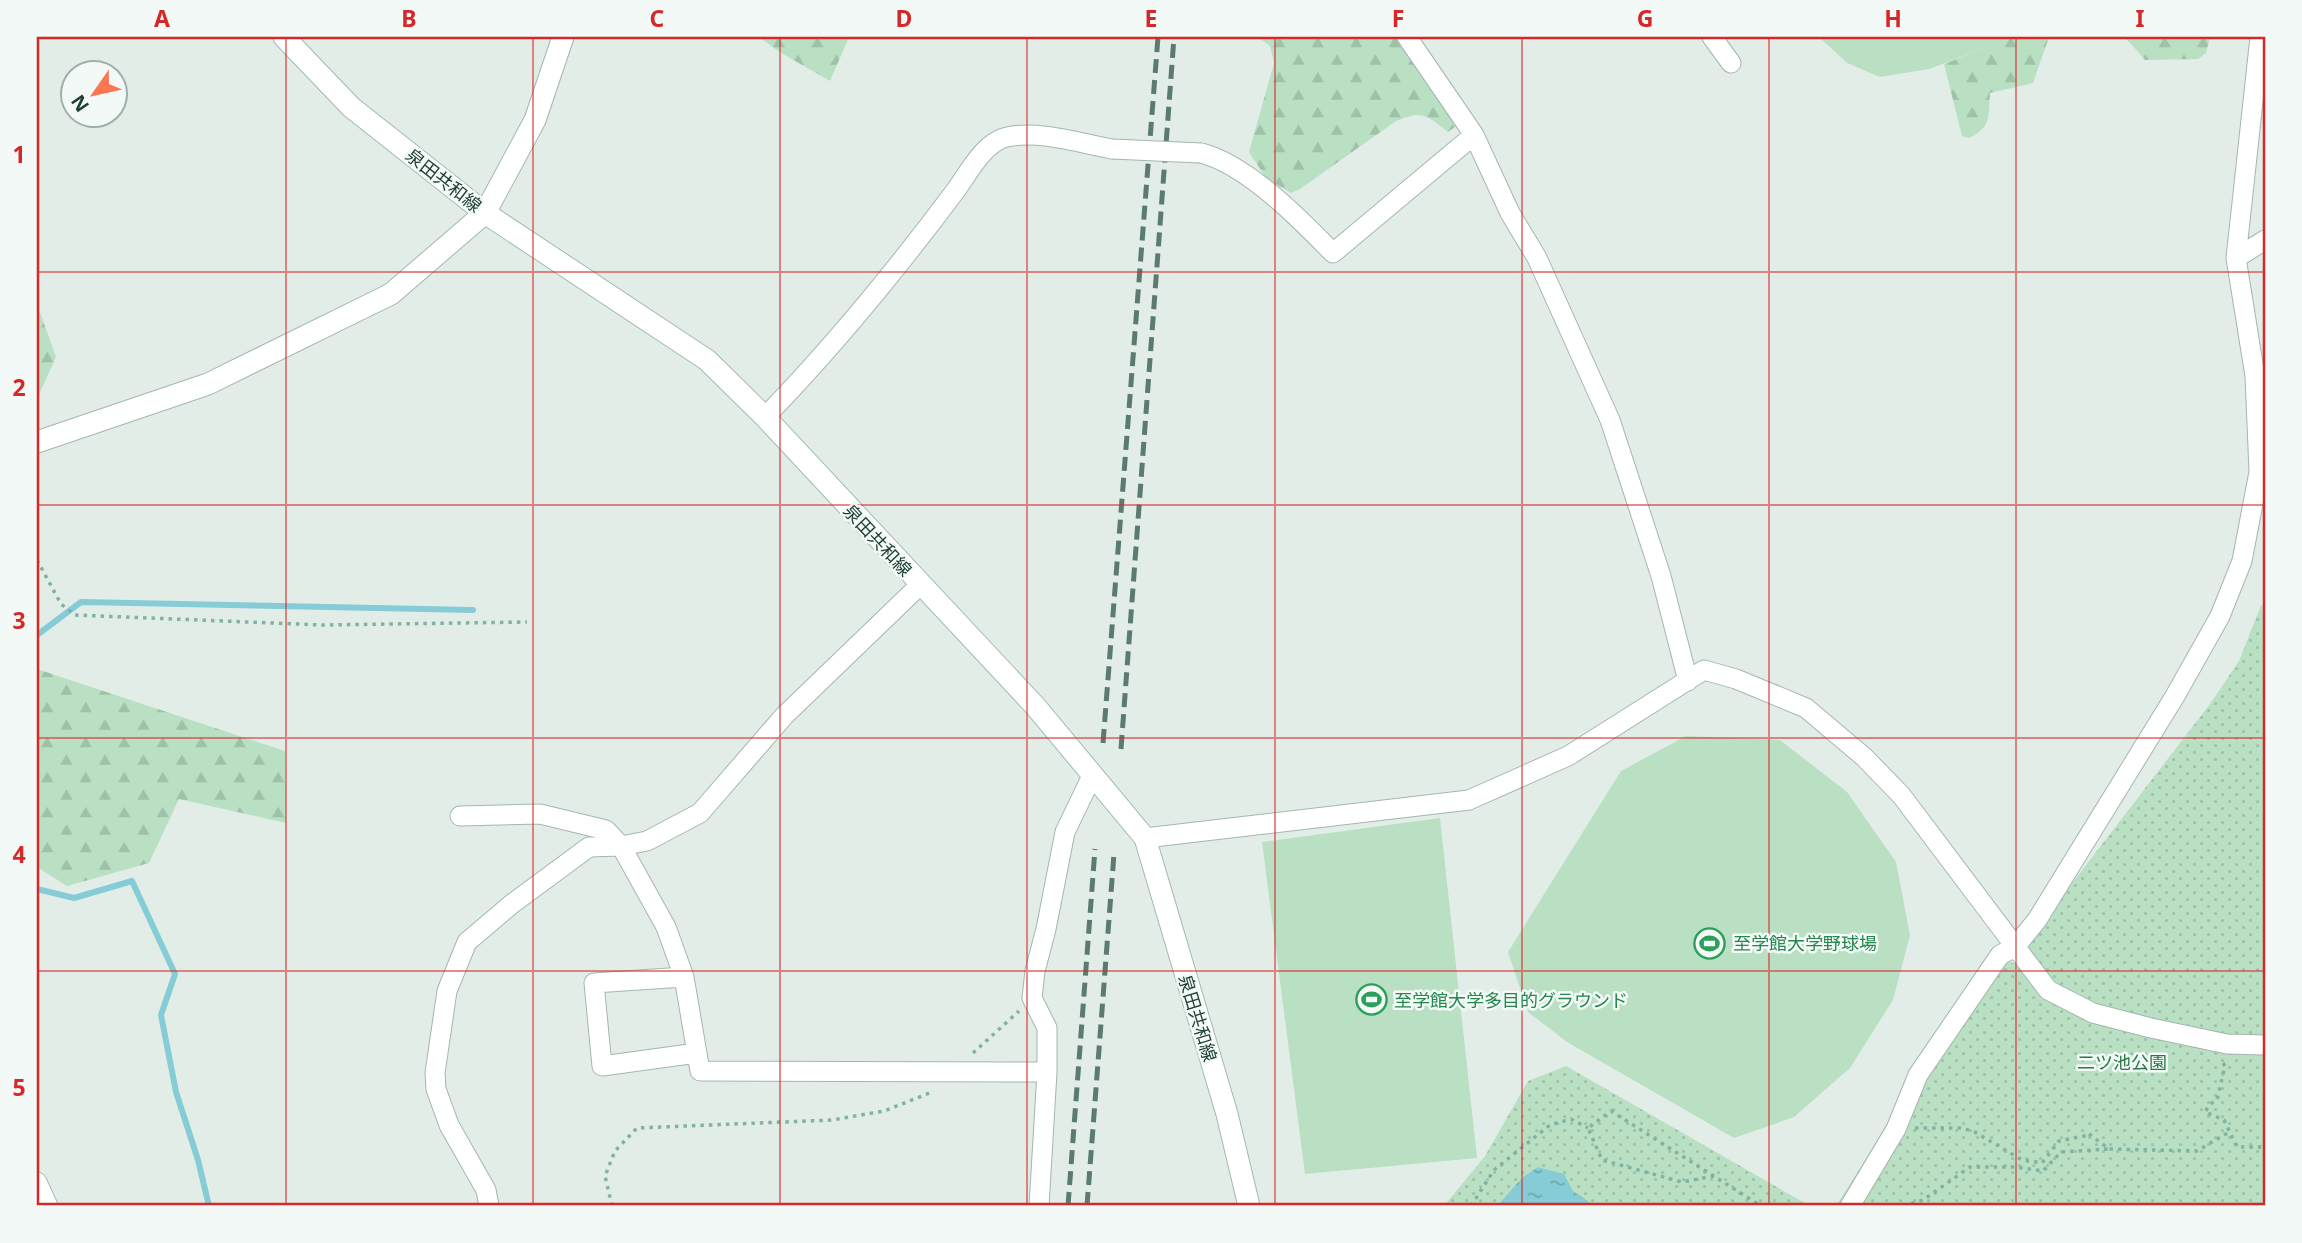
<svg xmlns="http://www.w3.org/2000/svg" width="2302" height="1243" font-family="'Noto Sans','Noto Sans JP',sans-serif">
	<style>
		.grass { fill: #b9e0c3 }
		.forest { fill: url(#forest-firs) }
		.park { fill: url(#park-dots) }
		.water { fill: url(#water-ripples) }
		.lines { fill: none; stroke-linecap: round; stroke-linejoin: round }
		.stream { stroke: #86ccd6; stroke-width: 6 }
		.minor-casing { stroke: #a4b6af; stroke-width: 21 }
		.tertiary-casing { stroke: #a4b6af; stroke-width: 23 }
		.secondary-casing { stroke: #9fbab0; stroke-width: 23 }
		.path { stroke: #80b3a2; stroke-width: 3.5; stroke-dasharray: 3.5 5; stroke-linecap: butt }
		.minor { stroke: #fff; stroke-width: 19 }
		.tertiary { stroke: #fff; stroke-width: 21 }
		.secondary { stroke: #fff; stroke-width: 21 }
		.rail { stroke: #5b7b72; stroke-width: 5; stroke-dasharray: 14 7; stroke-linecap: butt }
		.minor-bridge-casing { stroke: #a4b6af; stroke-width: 21; stroke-linecap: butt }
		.minor-bridge { stroke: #fff; stroke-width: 19 }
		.grid { fill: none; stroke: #d62828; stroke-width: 2; stroke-opacity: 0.55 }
		.labels { text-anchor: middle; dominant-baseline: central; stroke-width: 5; stroke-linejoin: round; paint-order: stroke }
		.street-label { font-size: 18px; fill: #204036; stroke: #f3f9f6 }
		.leisure-label { font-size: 18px; fill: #27864d; stroke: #f3f9f6; text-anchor: start }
		.park-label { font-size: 18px; fill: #277945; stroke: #f3f9f6 }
		.neatline { fill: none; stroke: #d62828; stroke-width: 2.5 }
		.grid-label { font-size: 23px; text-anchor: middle; font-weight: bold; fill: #d62828 }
	</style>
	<defs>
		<pattern id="forest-firs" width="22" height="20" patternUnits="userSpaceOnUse" patternTransform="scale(1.75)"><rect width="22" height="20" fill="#b9e0c3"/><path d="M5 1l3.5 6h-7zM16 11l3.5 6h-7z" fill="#9fc1a8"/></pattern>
		<pattern id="park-dots" width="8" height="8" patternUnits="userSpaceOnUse" patternTransform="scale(1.75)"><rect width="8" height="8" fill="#b9e0c3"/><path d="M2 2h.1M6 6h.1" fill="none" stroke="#9fc1a8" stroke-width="1.8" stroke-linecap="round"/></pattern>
		<pattern id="water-ripples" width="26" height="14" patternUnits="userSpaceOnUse" patternTransform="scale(1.75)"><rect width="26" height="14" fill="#86ccd6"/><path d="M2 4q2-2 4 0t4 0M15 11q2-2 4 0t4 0" fill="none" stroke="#6da7ae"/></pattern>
	</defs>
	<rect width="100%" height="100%" fill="#e2ede8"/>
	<path class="grass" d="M1819,37H1991L1982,49L1929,69L1880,77L1847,63Z
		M1686,736L1780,740L1847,792L1896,862L1910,935L1893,1000L1850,1068L1794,1117L1734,1138L1567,1042L1528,1012L1508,952L1621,771Z
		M1440,818L1477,1158L1305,1174L1262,842Z"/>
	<path class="forest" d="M759,37H849L830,81L781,53Z
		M1258,37H1400L1455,117V127L1448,132C1427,115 1422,110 1396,121L1300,189L1291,193L1266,178L1249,152L1274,63L1270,46Z
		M1991,37H2049L2033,83L1990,93C1988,117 1992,127 1969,138L1962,136L1944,64L1982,49Z
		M2125,37H2210L2206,53L2198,59L2145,60Z
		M37,304L56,357L37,399Z
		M37,669L285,751L286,823L179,799L149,863L67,886L37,867Z"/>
	<path class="park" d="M2261,605L2265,608V1206H1836L1994,958L2017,964L2033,934L2210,704L2239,661Z
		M1566,1066L1810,1206H1444L1485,1156L1528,1081Z"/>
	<path class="water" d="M1538,1167L1564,1174L1573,1191L1595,1206H1497L1523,1177Z"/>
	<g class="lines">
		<path class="stream" d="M37,635L81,602L473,610
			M37,889L74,898L132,881L175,974L161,1015L176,1092L198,1160L209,1206"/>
		<defs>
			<path id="minor" d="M1407,37L1474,135L1510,213L1537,258L1610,420L1661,576L1688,681
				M1712,37L1731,63
				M1201,153C1246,164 1300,219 1333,253L1474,135
				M2236,258L2265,240
				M765,417C834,346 897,269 956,190C969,172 984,142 1007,137C1038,130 1080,143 1112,149
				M460,816L540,814L606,830L621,846L666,927L684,977L700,1071L1047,1072
				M1145,838L1469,800L1568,756L1704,670L1736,679L1806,708L1864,757L1901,795L2048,990L2093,1013L2151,1028L2227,1044L2265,1045
				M684,977L594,983L602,1066L697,1053
				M37,1182L48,1206
				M489,1206L486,1190L449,1125L436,1089L435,1073L447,991L467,942L513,903L589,847L621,846L647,841L700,813L784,716L920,585
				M1039,1206L1047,1072V1028L1032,998L1035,971L1046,929L1065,832L1092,776
				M1850,1206L1896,1129L1918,1075L2000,955L2015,947L2037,920L2175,696L2220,616L2242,561L2259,472L2255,376L2236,258L2260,37"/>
			<path id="tertiary" d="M37,442L208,384L391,294L485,213L535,120L563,37"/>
			<path id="secondary" d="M284,37L351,107L485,213L707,360L765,417L1036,707L1145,838L1227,1114L1249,1206"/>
		</defs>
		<use href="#minor" class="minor-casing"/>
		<use href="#tertiary" class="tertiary-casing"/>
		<use href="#secondary" class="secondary-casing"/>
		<path class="path" d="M37,560L61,604L75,615L322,625L527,622
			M973,1053L1019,1011
			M2223,1063L2225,1066L2217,1100L2210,1104L2205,1112L2224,1120L2237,1147H2265
			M1915,1128H1960L1973,1131L2022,1160L2042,1163L2059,1141L2089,1135
			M2089,1134L2109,1149L2197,1151L2229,1132
			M1714,1176L1682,1182L1602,1160L1588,1128L1611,1111L1761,1206
			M612,1206L605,1176L615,1151L637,1128L832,1120L884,1111L932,1092
			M1471,1206L1494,1170L1550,1125L1571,1119L1588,1128
			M1903,1206L1923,1200L1970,1167H2015L2043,1171L2061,1152L2109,1149"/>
		<use href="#minor" class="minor"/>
		<use href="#tertiary" class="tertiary"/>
		<use href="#secondary" class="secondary"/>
		<path class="rail" d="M1103,743L1158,37
			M1121,749L1174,37
			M1068,1206L1095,849
			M1087,1206L1114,854"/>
		<defs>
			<path id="minor-bridge" d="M1112,149L1201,153"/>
		</defs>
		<use href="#minor-bridge" class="minor-bridge-casing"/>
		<use href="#minor-bridge" class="minor-bridge"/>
	</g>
	<path class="grid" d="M286,37V1206M533,37V1206M780,37V1206M1027,37V1206M1275,37V1206M1522,37V1206M1769,37V1206M2016,37V1206M37,272H2265M37,505H2265M37,738H2265M37,971H2265"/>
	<defs>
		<symbol id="stadium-ring" viewBox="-11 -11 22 22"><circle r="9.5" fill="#f3f9f6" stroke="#2e9e5b" stroke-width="1.5"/><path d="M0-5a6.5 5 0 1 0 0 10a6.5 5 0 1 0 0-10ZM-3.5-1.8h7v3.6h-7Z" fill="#2e9e5b"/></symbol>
	</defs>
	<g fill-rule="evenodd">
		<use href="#stadium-ring" x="1692" y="926" width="35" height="35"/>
		<use href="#stadium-ring" x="1354" y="982" width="35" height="35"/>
	</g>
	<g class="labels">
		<g class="street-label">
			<text transform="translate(444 180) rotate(38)">泉田共和線</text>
			<text transform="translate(878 540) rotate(47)">泉田共和線</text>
			<text transform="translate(1198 1018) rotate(73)">泉田共和線</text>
		</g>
		<g class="leisure-label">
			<text x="1733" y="943">至学館大学野球場</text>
			<text x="1394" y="1000">至学館大学多目的グラウンド</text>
		</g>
		<g class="park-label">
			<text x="2122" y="1062">二ツ池公園</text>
		</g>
	</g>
	<rect width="2302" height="1243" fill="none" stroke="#f3f9f6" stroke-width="77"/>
	<g transform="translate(94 94) rotate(236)"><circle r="33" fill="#f3f9f6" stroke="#9fafa9" stroke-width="2"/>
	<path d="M0-5L12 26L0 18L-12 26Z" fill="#fc7751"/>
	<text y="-10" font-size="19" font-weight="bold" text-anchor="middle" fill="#204036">N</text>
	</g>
	<rect x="38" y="38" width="2226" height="1166" class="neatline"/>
	<g class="grid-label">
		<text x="162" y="27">A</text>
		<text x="409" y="27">B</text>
		<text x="657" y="27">C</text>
		<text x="904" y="27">D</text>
		<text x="1151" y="27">E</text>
		<text x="1398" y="27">F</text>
		<text x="1645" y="27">G</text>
		<text x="1893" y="27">H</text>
		<text x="2140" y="27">I</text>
		<text x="19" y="163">1</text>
		<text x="19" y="396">2</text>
		<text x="19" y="629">3</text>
		<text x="19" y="863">4</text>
		<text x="19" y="1096">5</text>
	</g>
</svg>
